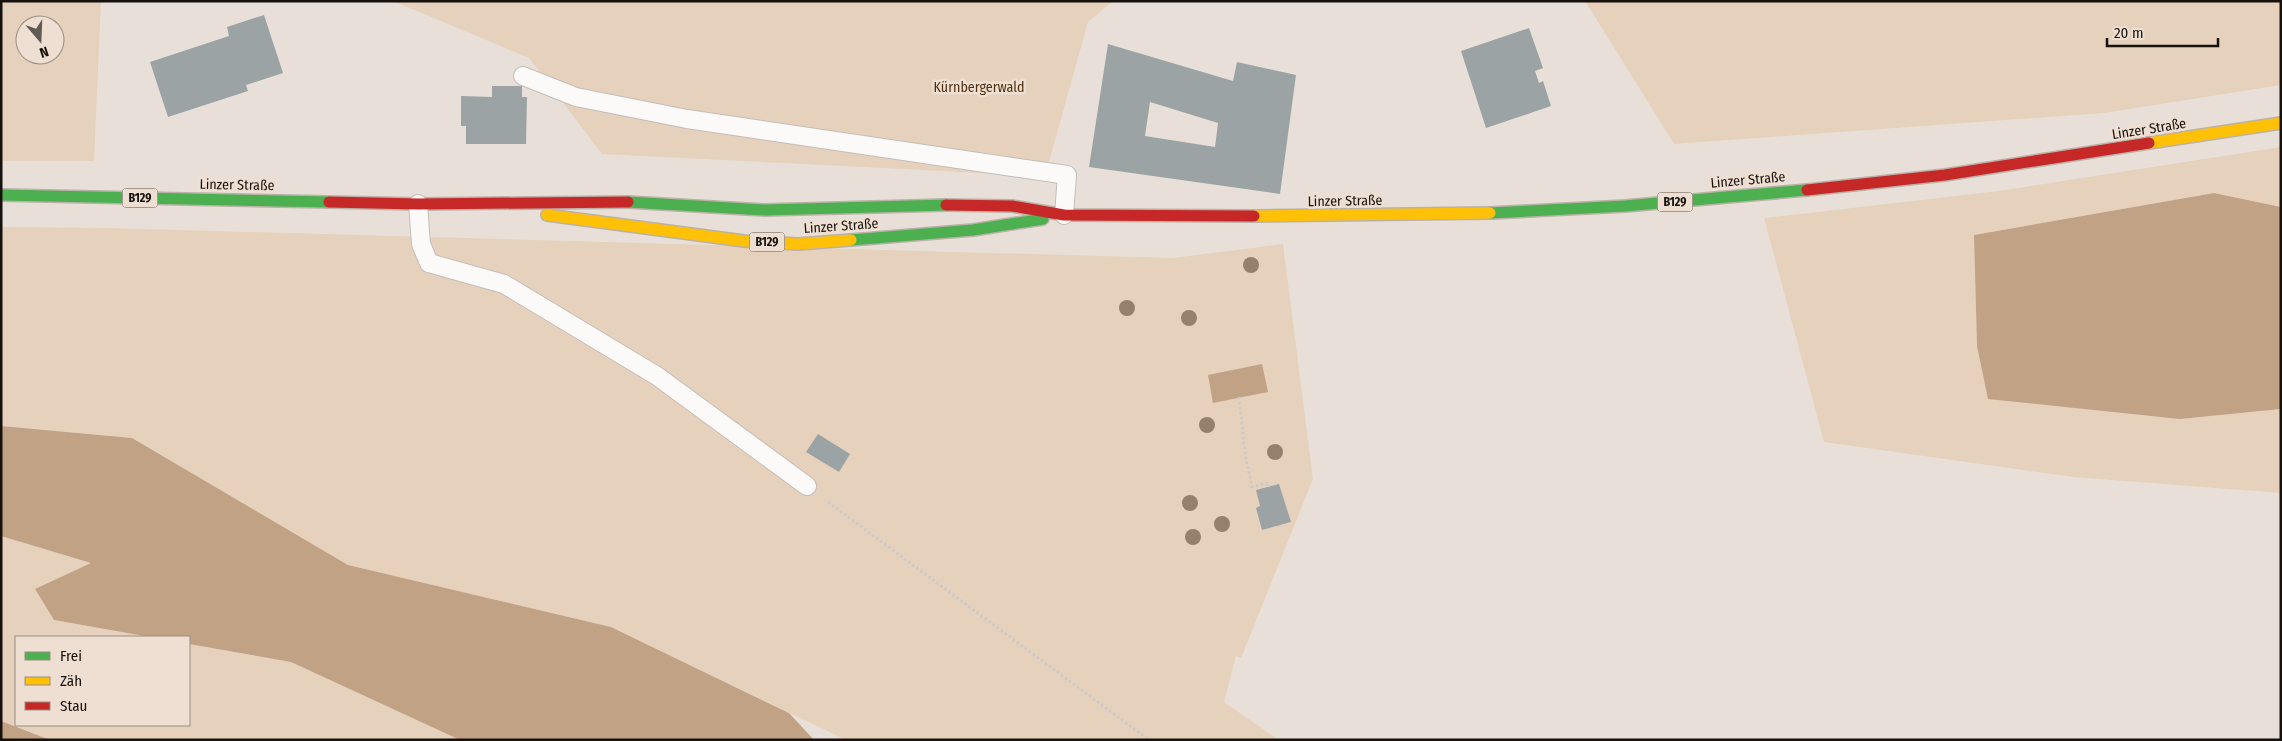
<svg xmlns="http://www.w3.org/2000/svg" width="2282" height="741" font-family="'Fira Sans Condensed',sans-serif">
	<style>
		.green { fill: #e6d1bd; fill-rule: evenodd }
		.water { fill: #c2a285 }
		.building { fill: #9ca3a5; fill-rule: evenodd }
		.lines { fill: none; stroke-linecap: round; stroke-linejoin: round }
		.lane-casing { stroke: #c4bdb8; stroke-width: 20 }
		.fast-casing { stroke: #bbb1a8; stroke-width: 14 }
		.slow-casing { stroke: #bbb1a8; stroke-width: 14 }
		.jam-casing { stroke: #bbb1a8; stroke-width: 14 }
		.path { stroke: #cdcac8; stroke-width: 3; stroke-dasharray: 2.5 2.5; stroke-linecap: butt }
		.lane { stroke: #fcfaf9; stroke-width: 18 }
		.fast { stroke: #4caf50; stroke-width: 11 }
		.slow { stroke: #ffc107; stroke-width: 11 }
		.jam { stroke: #c62828; stroke-width: 11 }
		.tree { fill: #94806b }
		.labels { text-anchor: middle; dominant-baseline: central; stroke-width: 5; stroke-linejoin: round; paint-order: stroke }
		.shield { fill: #eedfd2; stroke: #584f48; stroke-width: 1 }
		.shield-label { font-size: 12px; font-weight: bold; fill: #17110d }
		.park-label { font-size: 14px; fill: #4f3111; stroke: #eedfd2 }
		.street-label { font-size: 14px; fill: #17110d; stroke: #eedfd2 }
	</style>
	<rect width="100%" height="100%" fill="#e8e0d8"/>
	<path class="green" d="M1,1H101L94,161H1ZM25,25H55V55H25Z
		M393,1H1113L1088,22L1045,176L602,154L529,58Z
		M1585,1H2281V85L2104,113L1674,144Z
		M2281,147V207L2214,193L1974,235L1977,346L2180,419L2281,409V493L2073,477L1824,442L1764,218L1999,191Z
		M1,227L108,228L1173,258L1283,244L1313,479L1241,658L1236,656L1224,702L1279,740H846L611,627L348,565L132,438L1,426Z
		M1,536L92,563L54,620L150,637H16V725H189V644L291,662L460,740H50L1,721Z"/>
	<path class="water" d="M2214,193L2281,207V409L2180,419L1988,399L1977,346L1974,235Z
		M1262,364L1268,392L1213,403L1208,375Z
		M1,426L132,438L348,565L611,627L789,713L814,740H460L291,662L189,644V637H150L54,620L35,589L91,563L1,536Z
		M1,721L50,740H1Z"/>
	<path class="building" d="M264,15L283,73L246,85L248,91L168,117L150,62L229,36L227,27Z
		M1529,28L1543,68L1535,71L1539,83L1543,81L1551,106L1486,128L1461,51Z
		M1108,44L1233,81L1237,62L1296,75L1280,194L1089,167ZM1150,102L1218,123L1215,147L1145,136Z
		M492,86H522V97H527L526,144H466V126H461V96L492,97Z
		M818,434L850,454L839,472L806,452Z
		M1279,484L1291,522L1262,530L1256,508L1260,506L1256,490Z"/>
	<g class="lines">
		<defs>
			<path id="lane" d="M523,76L576,97L687,119L1067,175L1064,215
				M418,204L421,244L429,263L504,284L657,376L807,486"/>
			<path id="fast" d="M1,195L329,202
				M628,202L765,210L946,205
				M1490,213L1625,206L1807,190
				M851,240L973,230L1043,219"/>
			<path id="slow" d="M2149,143L2281,123
				M547,215L744,241L798,244L851,240
				M1254,216L1490,213"/>
			<path id="jam" d="M1807,190L1945,175L2149,143
				M329,202L418,204L628,202
				M946,205L1012,206L1064,215L1254,216"/>
		</defs>
		<use href="#lane" class="lane-casing"/>
		<use href="#fast" class="fast-casing"/>
		<use href="#slow" class="slow-casing"/>
		<use href="#jam" class="jam-casing"/>
		<path class="path" d="M1239,397L1245,454L1252,487L1268,483L1269,487
			M828,502L1149,740"/>
		<use href="#lane" class="lane"/>
		<use href="#fast" class="fast"/>
		<use href="#slow" class="slow"/>
		<use href="#jam" class="jam"/>
	</g>
	<g class="tree">
		<circle cx="1251" cy="265" r="8"/>
		<circle cx="1127" cy="308" r="8"/>
		<circle cx="1189" cy="318" r="8"/>
		<circle cx="1207" cy="425" r="8"/>
		<circle cx="1275" cy="452" r="8"/>
		<circle cx="1190" cy="503" r="8"/>
		<circle cx="1222" cy="524" r="8"/>
		<circle cx="1193" cy="537" r="8"/>
	</g>
	<g class="labels">
		<g class="shield">
			<rect x="122.5" y="188.5" width="35" height="19" rx="4"/>
			<rect x="1657.5" y="192.5" width="35" height="19" rx="4"/>
			<rect x="749.5" y="232.5" width="35" height="19" rx="4"/>
		</g>
		<g class="shield-label">
			<text x="140" y="198">B129</text>
			<text x="1675" y="202">B129</text>
			<text x="767" y="242">B129</text>
		</g>
		<g class="park-label">
			<text x="979" y="87">Kürnbergerwald</text>
		</g>
		<g class="street-label">
			<text transform="translate(2149 129) rotate(-9)">Linzer Straße</text>
			<text transform="translate(1748 180) rotate(-5)">Linzer Straße</text>
			<text transform="translate(237 185) rotate(1)">Linzer Straße</text>
			<text transform="translate(1345 201) rotate(-1)">Linzer Straße</text>
			<text transform="translate(841 226) rotate(-4)">Linzer Straße</text>
		</g>
	</g>
	<rect width="2282" height="741" fill="none" stroke="#17110d" stroke-width="5"/>
	<rect x="15" y="636" width="175" height="90" fill="#eedfd2" stroke="#988d83"/>
	<rect x="25" y="652" width="25" height="8" fill="#4caf50" stroke="#988d83"/>
	<text x="60" y="661" font-size="15" fill="#17110d">Frei</text>
	<rect x="25" y="677" width="25" height="8" fill="#ffc107" stroke="#988d83"/>
	<text x="60" y="686" font-size="15" fill="#17110d">Zäh</text>
	<rect x="25" y="702" width="25" height="8" fill="#c62828" stroke="#988d83"/>
	<text x="60" y="711" font-size="15" fill="#17110d">Stau</text>
	<g transform="translate(40 40) rotate(161)"><circle r="24" fill="#eedfd2" stroke="#988d83"/>
	<path d="M0-4L9 19L0 12L-9 19Z" fill="#605954"/>
	<text y="-8" font-size="14" font-weight="bold" text-anchor="middle" fill="#17110d">N</text>
	</g>
	<path d="M2107 38v8h111v-8" fill="none" stroke="#17110d" stroke-width="2.5"/>
	<text x="2114" y="38" font-size="15" fill="#17110d" stroke="#eedfd2" stroke-width="4" paint-order="stroke">20 m</text>
</svg>
